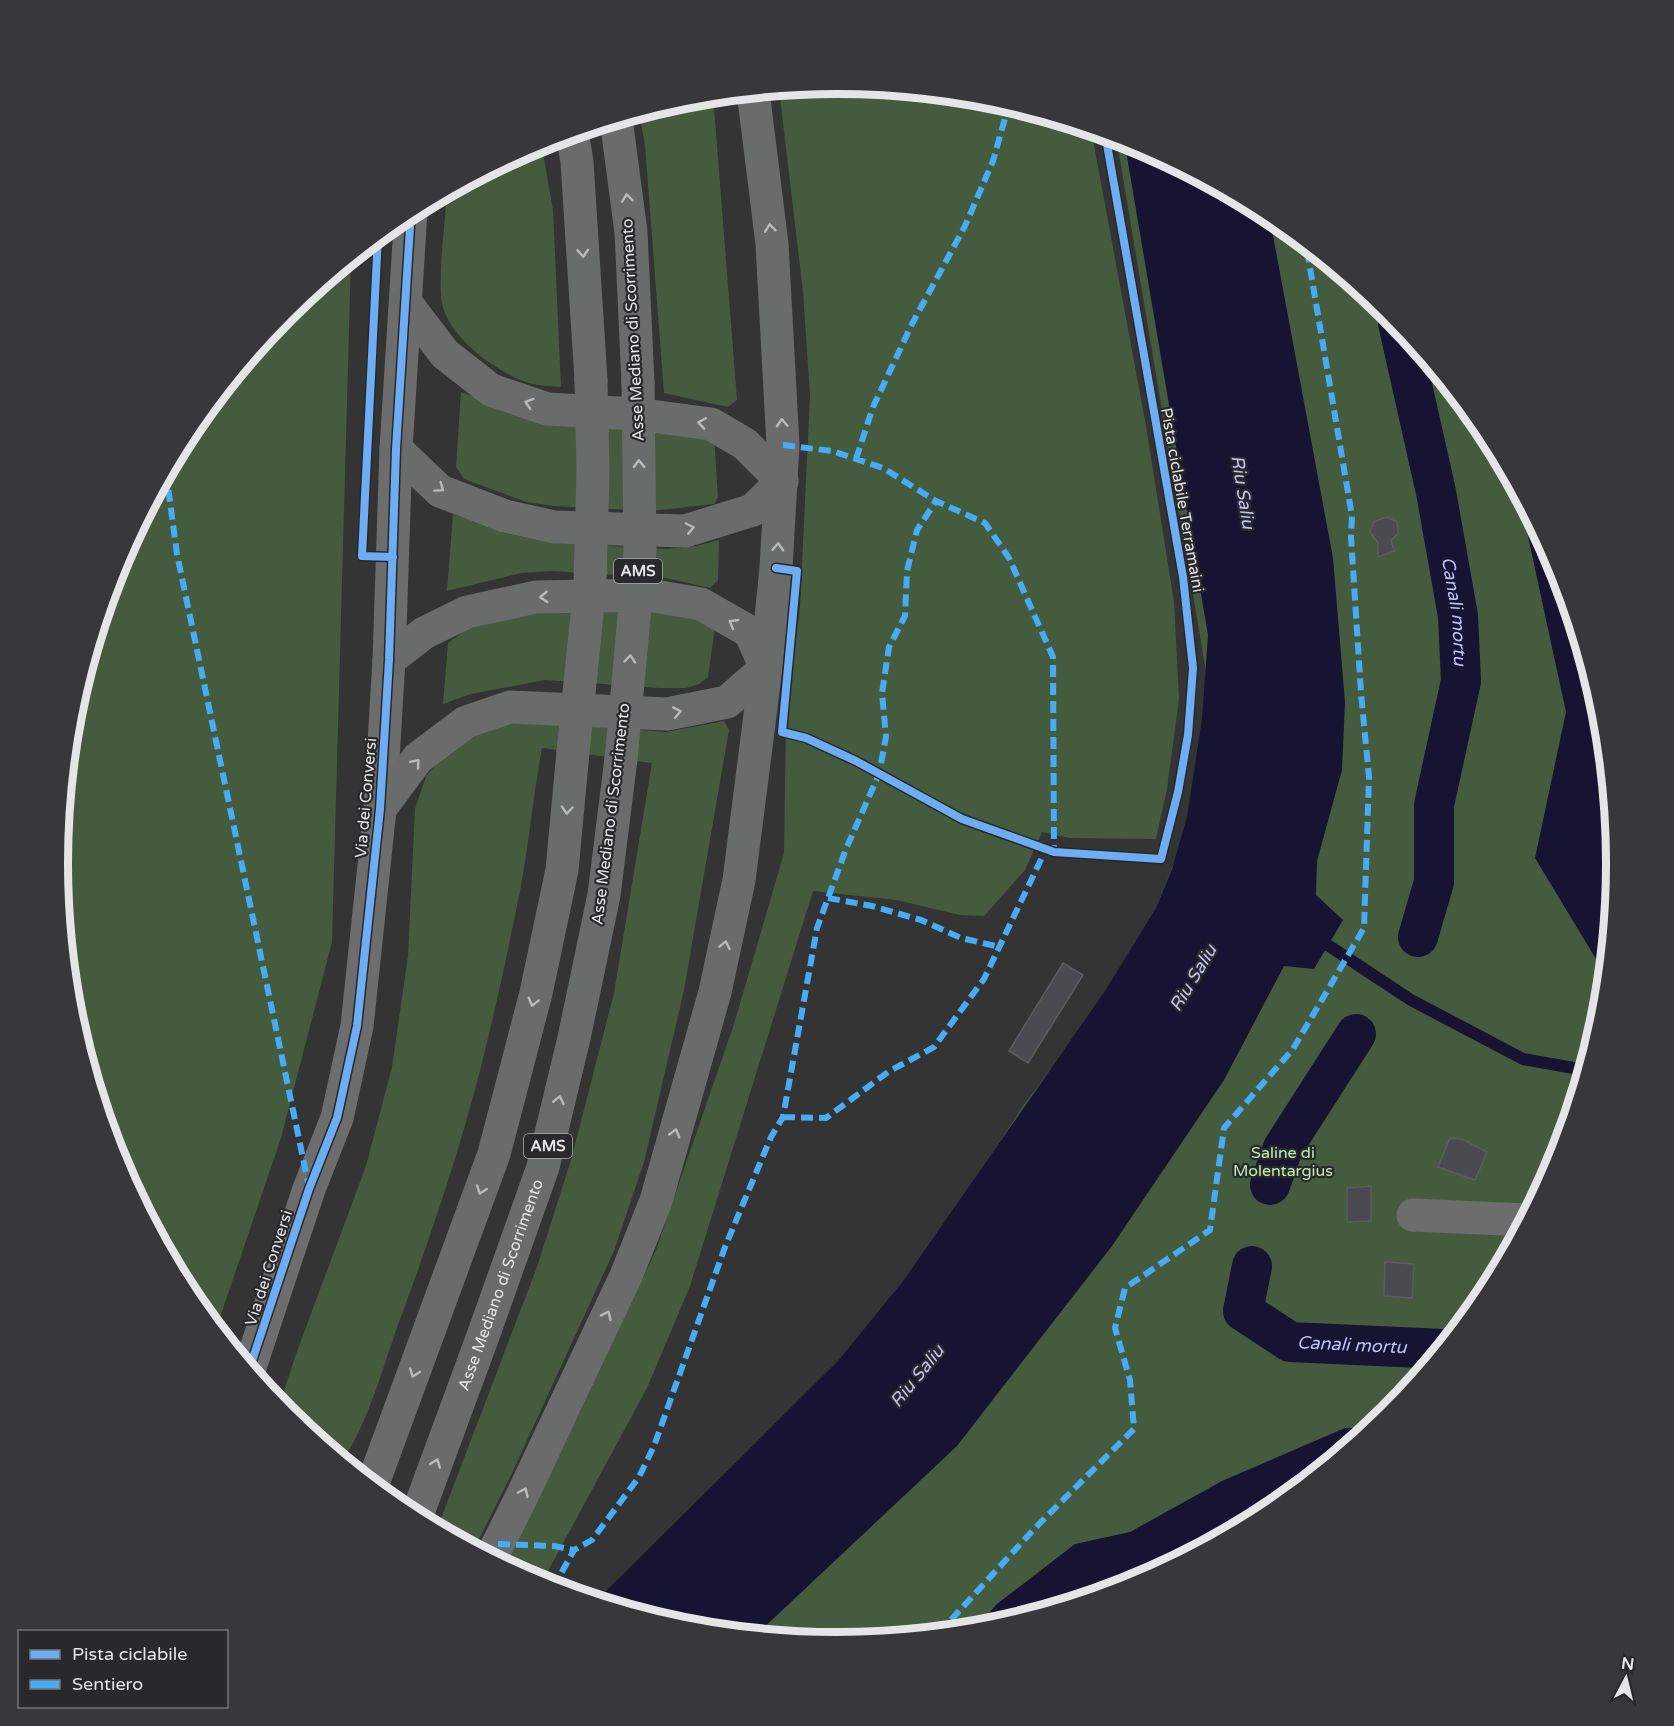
<svg xmlns="http://www.w3.org/2000/svg" width="1674" height="1726" font-family="'Varela Round',sans-serif">
	<style>
		.green { fill: #455b3e }
		.water { fill: #171332 }
		.lines { fill: none; stroke-linecap: round; stroke-linejoin: round }
		.stream { stroke: #171332; stroke-width: 12 }
		.canal { stroke: #171332; stroke-width: 40 }
		.building { fill: #4a4a51; stroke: #5d5d5e; stroke-width: 1.5 }
		.minor { stroke: #6d6d6d; stroke-width: 33 }
		.highway { stroke: #6a6b6b; stroke-width: 33 }
		.highway-bridge { stroke: #6a6b6b; stroke-width: 33 }
		.quiet { stroke: #46acf6; stroke-width: 6; stroke-dasharray: 12 6; stroke-linecap: butt }
		.cycleway-casing { stroke: #29292c; stroke-width: 11 }
		.cycleway { stroke: #6dadf4; stroke-width: 8 }
		.oneway { stroke: #bababc }
		.labels { text-anchor: middle; dominant-baseline: central; stroke-width: 4.5; stroke-linejoin: round; paint-order: stroke }
		.shield { fill: #29292c; stroke: #adadaf; stroke-width: 1.5 }
		.shield-label { font-size: 15px; font-weight: bold; fill: #e5e5e7 }
		.street-label { font-size: 16px; fill: #e5e5e7; stroke: #29292c }
		.park-label { font-size: 16px; fill: #c0eeb0; stroke: #29292c }
		.water-label { font-size: 18px; font-style: italic; fill: #bec0f6; stroke: #29292c }
		.rim { fill: none; stroke: #e5e5e7; stroke-width: 8 }
	</style>
	<rect width="100%" height="100%" fill="#343435"/>
	<path class="green" d="M837,83L989,98L1091,129L1146,426L1174,602L1179,699L1167,789L1156,839L1070,838L1042,832L1025,870L984,916L960,915L896,900L813,891L690,1286L647,1388L541,1584L505,1566L583,1406L656,1250L734,1024L784,853L786,725L800,607L810,395L803,292L779,89Z
		M713,95L737,400L728,407L664,393L645,145L639,112L685,98Z
		M1116,136L1136,143L1271,215L1389,312L1486,430L1558,565L1602,711L1617,863L1602,1016L1557,1162L1485,1297L1388,1415L1270,1512L1135,1584L989,1628L837,1643L684,1628L633,1612L653,1586L868,1344L1021,1109L1082,1026L1127,958L1156,908L1194,812L1208,714L1205,666Z
		M541,142L553,210L561,387C551,386 539,386 529,383C495,372 444,335 441,297C439,262 445,226 447,191Z
		M351,258L332,942L281,1138L216,1329L188,1296L116,1161L72,1015L57,863L72,711L117,564L189,429L286,311Z
		M461,392L533,418L714,435L718,498L714,504L652,511L554,506L526,502L464,479L456,467Z
		M453,514L505,533L552,543L667,549L696,546L719,540L718,580L710,588L666,578L551,571L521,573L447,591Z
		M667,609L715,627L708,677L699,684L686,688H660L545,680L471,694L443,704L448,643L474,624L520,613Z
		M515,720L666,732L724,721L729,730L684,990L644,1162L614,1251L512,1473L474,1549L437,1529L537,1267L571,1160L614,993L652,763L542,748C533,796 529,844 520,891C510,940 500,989 488,1038C466,1132 435,1224 402,1314C385,1359 369,1423 342,1461L285,1414L279,1406L296,1354L366,1166L392,1067L408,956L415,809L426,776L441,759L475,729Z"/>
	<path class="water" d="M1124,139L1136,143L1269,214L1333,558L1345,702L1342,770L1317,861L1316,895L1343,920L1314,969L1284,966L1224,1080L1112,1246L957,1446L756,1635L684,1628L596,1601L838,1361L904,1280L1105,991L1156,908L1172,869L1187,817L1202,719L1208,635Z
		M1518,490L1558,565L1602,711L1617,863L1607,965L1599,964L1535,858L1566,712Z
		M1345,1428H1373L1270,1512L1135,1584L989,1628L975,1629L997,1604L1075,1544L1130,1532L1222,1481Z"/>
	<g class="lines">
		<path class="stream" d="M1314,936L1411,1000L1523,1059L1585,1070"/>
		<g class="canal">
			<path id="s1" d="M1398,323L1436,492L1458,616L1461,681L1434,805V882L1418,937"/>
			<path d="M1270,1185L1283,1148L1356,1034"/>
			<path id="s2" d="M1252,1266L1243,1311L1290,1342L1443,1349"/>
		</g>
	</g>
	<path class="building" d="M1386,517L1397,522L1398,534L1391,540L1394,551L1378,557V543L1370,532L1374,522Z
		M1063,963L1083,975L1028,1063L1009,1051Z
		M1450,1138L1462,1139L1487,1152L1475,1180L1438,1167Z
		M1371,1186V1221L1347,1222V1188Z
		M1385,1262L1414,1264L1412,1298L1384,1296Z"/>
	<g class="lines">
		<path class="minor" d="M1413,1215L1526,1220
			M249,1370L309,1189L337,1118L357,1026L380,809L389,660L396,449L411,211"/>
		<g class="highway">
			<path d="M616,119L631,232L638,383"/>
			<path d="M572,132L577,162L591,380"/>
			<path d="M406,303L445,354L491,390L547,409L636,414L711,424L745,444L782,481"/>
			<path d="M396,449L440,491L505,516L554,527L685,531L753,510L782,481"/>
			<path d="M389,660L424,633L467,612L536,597L648,595L701,604L750,632L766,668"/>
			<path d="M380,809L418,758L466,722L510,707L667,714L727,702L766,668"/>
			<path d="M372,1486L494,1154L536,993L562,870L573,752"/>
			<path id="s3" d="M416,1518L483,1336L543,1167L574,1038L604,895L621,759"/>
			<path d="M491,1558L522,1496L626,1276L656,1201L715,992L739,880L766,668L776,568L783,445L772,244L753,91"/>
		</g>
		<path class="highway-bridge" d="M573,752L590,585L593,470L591,380
			M621,759L640,552L638,383"/>
		<path class="quiet" d="M783,445L832,451L883,468L936,501L985,523L1009,558L1053,657L1054,852
			M856,459L873,407L912,324L965,226L993,161L1009,104
			M166,472L177,554L309,1187
			M828,898L872,906L921,920L961,938L1000,947
			M783,1117L826,1118L888,1072L934,1047L984,979L1046,849
			M498,1544L554,1546L574,1550
			M553,1588L574,1550L592,1540L639,1477L654,1446L725,1247L771,1137L783,1117L817,928L846,849L879,774L886,737L882,693L889,647L905,616L907,571L917,530L936,501
			M939,1633L1036,1527L1134,1429L1130,1380L1115,1328L1125,1288L1210,1230L1224,1128L1293,1049L1364,928L1369,777L1361,693L1351,537L1352,516L1306,244"/>
		<defs>
			<path id="cycleway" d="M378,236L362,556L393,557
				M776,568L797,571L782,732L806,738L856,761L962,819L1054,852L1161,859L1178,792L1188,735L1193,668L1183,577L1105,133
				M249,1370L309,1189L337,1118L357,1026L380,809L389,660L396,449L411,211"/>
		</defs>
		<use href="#cycleway" class="cycleway-casing"/>
		<use href="#cycleway" class="cycleway"/>
	</g>
	<defs><path id="oneway-chevron" d="M-2-3.5L2.5 0L-2 3.5" fill="none" stroke-width="1.6" stroke-linecap="round" stroke-linejoin="round" transform="scale(1.5)"/></defs>
	<g class="oneway">
		<use href="#oneway-chevron" transform="translate(627 198) rotate(-97)"/>
		<use href="#oneway-chevron" transform="translate(770 228) rotate(-97)"/>
		<use href="#oneway-chevron" transform="translate(583 253) rotate(86)"/>
		<use href="#oneway-chevron" transform="translate(529 403) rotate(-162)"/>
		<use href="#oneway-chevron" transform="translate(702 423) rotate(-171)"/>
		<use href="#oneway-chevron" transform="translate(782 423) rotate(-93)"/>
		<use href="#oneway-chevron" transform="translate(639 464) rotate(-91)"/>
		<use href="#oneway-chevron" transform="translate(440 488) rotate(35)"/>
		<use href="#oneway-chevron" transform="translate(690 528) rotate(-12)"/>
		<use href="#oneway-chevron" transform="translate(778 547) rotate(-87)"/>
		<use href="#oneway-chevron" transform="translate(544 597) rotate(177)"/>
		<use href="#oneway-chevron" transform="translate(733 623) rotate(-150)"/>
		<use href="#oneway-chevron" transform="translate(630 659) rotate(-85)"/>
		<use href="#oneway-chevron" transform="translate(677 712) rotate(-11)"/>
		<use href="#oneway-chevron" transform="translate(416 763) rotate(-49)"/>
		<use href="#oneway-chevron" transform="translate(567 810) rotate(95)"/>
		<use href="#oneway-chevron" transform="translate(725 945) rotate(-78)"/>
		<use href="#oneway-chevron" transform="translate(533 1002) rotate(104)"/>
		<use href="#oneway-chevron" transform="translate(559 1100) rotate(-77)"/>
		<use href="#oneway-chevron" transform="translate(675 1133) rotate(-74)"/>
		<use href="#oneway-chevron" transform="translate(481 1190) rotate(110)"/>
		<use href="#oneway-chevron" transform="translate(607 1315) rotate(-64)"/>
		<use href="#oneway-chevron" transform="translate(414 1373) rotate(110)"/>
		<use href="#oneway-chevron" transform="translate(436 1463) rotate(-70)"/>
		<use href="#oneway-chevron" transform="translate(524 1492) rotate(-65)"/>
	</g>
	<g class="labels">
		<g class="shield">
			<rect x="614" y="559" width="48" height="24" rx="4.5"/>
			<rect x="524" y="1134" width="48" height="24" rx="4.5"/>
		</g>
		<g class="shield-label">
			<text x="638" y="571">AMS</text>
			<text x="548" y="1146">AMS</text>
		</g>
		<g class="street-label">
			<text transform="translate(633 330) rotate(-93)">Asse Mediano di Scorrimento</text>
			<text transform="translate(1182 500) rotate(80)">Pista ciclabile Terramaini</text>
			<text transform="translate(366 798) rotate(-85)">Via dei Conversi</text>
			<text transform="translate(611 814) rotate(-83)">Asse Mediano di Scorrimento</text>
			<text transform="translate(269 1268) rotate(-72)">Via dei Conversi</text>
			<text stroke="none"><textPath href="#s3" startOffset="248">Asse Mediano di Scorrimento</textPath></text>
		</g>
		<g class="park-label">
			<text x="1283" y="1153">Saline di<tspan x="1283" dy="18">Molentargius</tspan></text>
		</g>
		<g class="water-label">
			<text transform="translate(1243 492) rotate(81)">Riu Saliu</text>
			<text stroke="none"><textPath href="#s1" startOffset="294">Canali mortu</textPath></text>
			<text transform="translate(1193 978) rotate(-59)">Riu Saliu</text>
			<text stroke="none"><textPath href="#s2" startOffset="164">Canali mortu</textPath></text>
			<text transform="translate(917 1376) rotate(-51)">Riu Saliu</text>
		</g>
	</g>
	<path d="M0 0H1674V1726H0ZM68 863a769 769 0 1 1 1538 0a769 769 0 1 1-1538 0Z" fill="#38383b" fill-rule="evenodd"/>
	<path class="rim" d="M68 863a769 769 0 1 1 1538 0a769 769 0 1 1-1538 0Z"/>
	<rect x="18" y="1630" width="210" height="78" fill="#29292c" stroke="#747477" stroke-width="1.5"/>
	<rect x="30" y="1650" width="30" height="9" fill="#6dadf4" stroke="#747477" stroke-width="1.5"/>
	<text x="72" y="1660" font-size="18" fill="#e5e5e7">Pista ciclabile</text>
	<rect x="30" y="1680" width="30" height="9" fill="#46acf6" stroke="#747477" stroke-width="1.5"/>
	<text x="72" y="1690" font-size="18" fill="#e5e5e7">Sentiero</text>
	<g transform="translate(1626 1678) rotate(7)" stroke="#29292c" stroke-width="4.5" paint-order="stroke">
	<path d="M0-4.5L10 22L0 15L-10 22Z" fill="#e5e5e7"/>
	<text y="-9" font-size="16" font-weight="bold" text-anchor="middle" fill="#e5e5e7">N</text>
	</g>
</svg>
